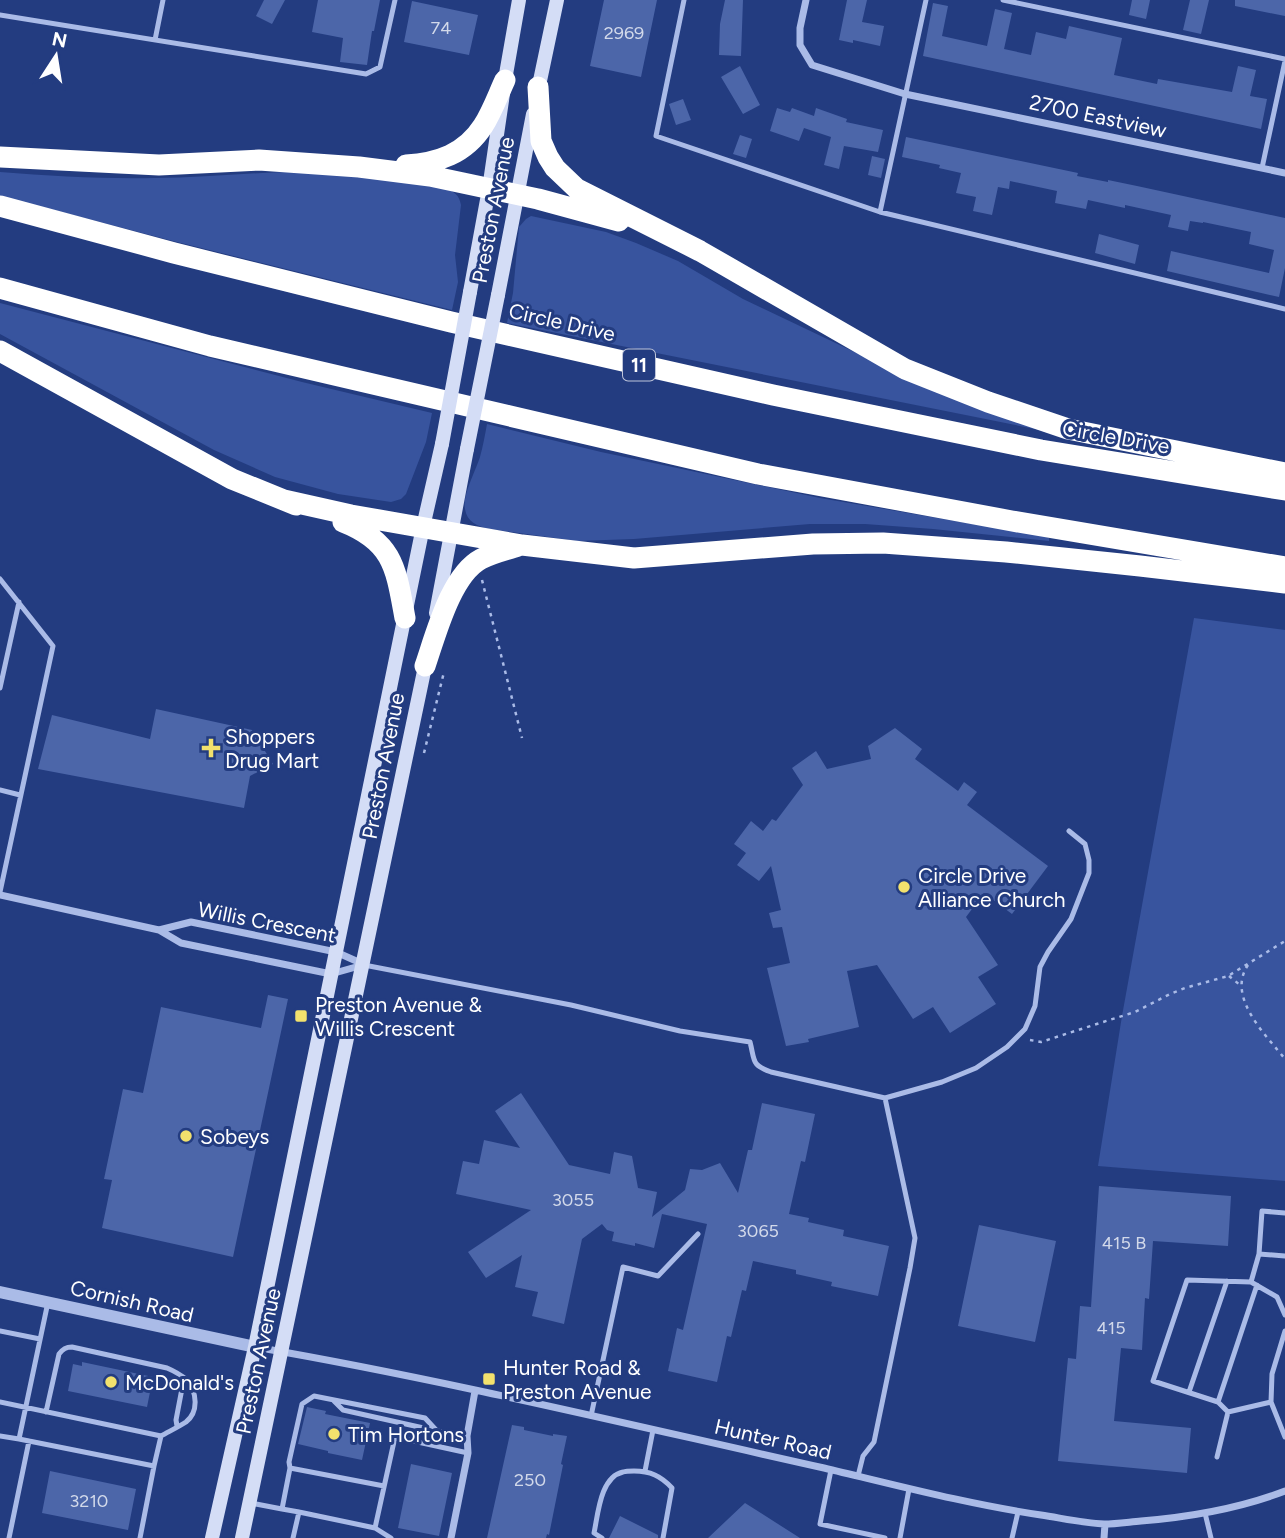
<svg xmlns="http://www.w3.org/2000/svg" width="1285" height="1538" font-family="Figtree,sans-serif">
	<style>
		.green { fill: #38549e }
		.building { fill: #4c66a9 }
		.lines { fill: none; stroke-linecap: round; stroke-linejoin: round }
		.path { stroke: #aabbe7; stroke-width: 2.5; stroke-dasharray: 3.5 5; stroke-linecap: butt }
		.service { stroke: #aabbe7; stroke-width: 5 }
		.minor { stroke: #aabbe7; stroke-width: 7 }
		.tertiary { stroke: #aabbe7; stroke-width: 12 }
		.secondary { stroke: #d4ddf6; stroke-width: 14 }
		.motorway { stroke: #fff; stroke-width: 21 }
		.secondary-bridge { stroke: #d4ddf6; stroke-width: 14 }
		.poi-dot { fill: #f2e16d; stroke: #233c80; stroke-width: 2.5 }
		.labels { text-anchor: middle; dominant-baseline: central; stroke-width: 6; stroke-linejoin: round; paint-order: stroke }
		.number-label { font-size: 18px; fill: #d2d9ea }
		.shield { fill: #233c80; stroke: #bdc4d9; stroke-width: 2 }
		.shield-label { font-size: 19px; font-weight: bold; fill: #fff }
		.street-label { font-size: 21px; fill: #fff; stroke: #233c80 }
		.poi-label { font-size: 21px; fill: #fff; stroke: #233c80; text-anchor: start }
	</style>
	<rect width="100%" height="100%" fill="#233c80"/>
	<path class="green" d="M0,172C51,176 103,179 154,178C211,178 268,170 325,172C366,174 406,181 446,189C455,192 459,195 461,205L455,255L458,282L452,310L169,240L0,196Z
		M531,216L606,232L636,243L678,261L743,299L909,378L1050,432L507,323L513,293L519,227L526,219Z
		M0,303L302,382L432,413L426,442L406,494L401,499L391,502L338,494L275,477L214,450L0,334Z
		M487,424L601,452L820,498L1043,536L1049,538V541L933,529L865,524H810L634,539L577,541L489,529C477,526 467,522 465,509C462,496 476,470 480,457C483,446 485,435 487,424Z
		M1194,618L1285,630V1181L1098,1166L1122,1016Z"/>
	<path class="building" d="M264,0H285L272,24L256,16Z
		M318,0H380L374,31H372L367,65L340,62L343,38L312,32Z
		M604,0H657L641,77L590,66Z
		M725,0H743L741,56L719,55L720,24Z
		M847,0H867L862,22L884,26L880,46L853,40V43L839,40Z
		M1132,0H1150L1146,19L1129,15Z
		M1190,0H1209L1201,34L1183,30Z
		M1235,0H1285V16L1235,6Z
		M412,1L478,15L469,55L404,42Z
		M933,3L948,6L942,36L987,46L995,9L1012,13L1004,49L1031,55L1036,32L1066,39L1069,26L1122,38L1114,75L1157,84L1158,79L1232,92L1238,66L1256,70L1250,96L1267,99L1261,129L923,56Z
		M740,66L760,105L743,114L721,77Z
		M683,99L691,120L676,125L669,104Z
		M777,108L790,112L792,108L814,116L816,108L847,119L846,122L883,130L878,152L844,146L839,169L824,165L831,137L804,128L799,141L770,131Z
		M740,135L752,139L746,158L733,154Z
		M906,137L1078,173L1077,176L1108,182V180L1137,186L1285,218V268L1279,297L1167,271L1171,251L1269,273L1274,250L1249,244L1251,232L1203,222V223L1190,221L1188,231L1168,227L1171,215L1125,205V208L1088,200L1086,209L1055,203L1057,191L1010,181L1009,189L998,187L992,215L973,211L976,197L956,193L961,173L939,168L940,165L902,157Z
		M872,156L885,159L881,178L868,175Z
		M1099,234L1139,245L1135,264L1095,253Z
		M156,709L252,730L273,764L250,776L244,808L38,769L52,715L150,739Z
		M895,728L922,749L915,759L958,791L964,782L977,792L967,805L1048,866L1012,914L984,893L966,917L998,965L978,977L996,1004L950,1033L933,1007L913,1019L877,965L847,971L859,1027L808,1039L809,1042L786,1046L767,968L790,963L782,927L773,928L769,913L781,910L771,866L759,881L737,865L746,853L734,844L751,821L763,831L772,819L776,821L803,785L792,768L816,751L827,769L871,759L868,746Z
		M268,995L288,999L233,1257L102,1228L112,1180L104,1179L123,1089L143,1093L161,1007L261,1028Z
		M521,1093L569,1165L610,1174L614,1152L632,1156L638,1188L657,1192L652,1217L685,1190L690,1169L702,1170L720,1163L738,1193L748,1150H752L762,1103L815,1114L805,1162L801,1161L789,1214L809,1218L808,1222L844,1230L843,1236L889,1246L878,1296L831,1286L832,1282L796,1274V1270L753,1261L746,1291L742,1290L731,1337L727,1336L717,1382L668,1371L677,1328L683,1330L707,1224L662,1214L654,1248L635,1243V1246L612,1241L614,1232L607,1230L602,1224L582,1239L564,1324L532,1316L538,1292L515,1287L522,1255L486,1278L468,1252L531,1210L456,1194L463,1161L479,1164L484,1140L520,1148L495,1111Z
		M1099,1186L1231,1196L1228,1246L1153,1241L1149,1299L1145,1298L1142,1350L1121,1348L1114,1421L1191,1428L1187,1473L1058,1461L1068,1358L1076,1359L1080,1306L1091,1307Z
		M979,1225L1056,1241L1035,1342L958,1326Z
		M82,1362L153,1377L147,1407L68,1391L73,1364L82,1366Z
		M307,1407L326,1411L325,1414L370,1423L362,1460L328,1453V1451L298,1444Z
		M512,1425L524,1427V1430L553,1436V1434L567,1436L561,1464L563,1465L549,1535L547,1534L546,1538H487Z
		M411,1464L452,1473L439,1536L398,1528Z
		M50,1471L136,1489L128,1530L42,1513Z
		M745,1503L800,1538H708Z
		M620,1516L658,1535V1538H609Z"/>
	<g class="lines">
		<path class="path" d="M482,580L522,738
			M424,753L444,672
			M1248,965C1226,997 1266,1035 1285,1059
			M1229,976L1240,985
			M1030,1040L1041,1042L1103,1022L1135,1012L1170,994L1185,988L1228,976L1285,941"/>
		<path class="service" d="M684,0L656,136L880,212L1285,309
			M1003,0L1285,59
			M0,15L366,74L380,67L395,0
			M155,40L163,0
			M1262,168L1285,61
			M880,212L926,0
			M0,579L53,646L0,892
			M0,688L19,602
			M0,790L20,795
			M364,965L571,1005L680,1031L750,1042C755,1061 751,1065 771,1072L885,1098L942,1082L976,1068L1007,1047L1025,1029L1035,1006L1040,967L1048,952L1071,919L1089,873V860L1085,844L1069,831
			M1259,1254L1262,1211L1285,1213
			M1285,1256L1259,1254L1251,1282L1277,1297L1285,1315
			M48,1302L19,1439L154,1466L140,1538
			M0,1331L40,1339
			M1285,1331L1272,1374L1271,1402L1285,1437
			M1189,1392L1227,1281
			M334,1401L343,1410L437,1431
			M0,1402L161,1436
			M1218,1402L1153,1381L1187,1280L1251,1282
			M46,1412L59,1354C63,1349 66,1347 72,1347L167,1368C174,1371 181,1375 187,1380C197,1392 199,1412 186,1422C180,1426 168,1432 161,1436L154,1466
			M1228,1412L1218,1402L1257,1285
			M591,1416L623,1267L658,1276L698,1234
			M177,1426L176,1420L184,1378
			M0,1436L19,1439
			M1217,1457L1228,1412L1271,1402
			M290,1468L289,1462L302,1404L314,1396L425,1418L437,1431L467,1436
			M831,1470L820,1524L885,1538
			M645,1471L653,1430
			M858,1476L863,1456L874,1442L910,1268L915,1238L885,1098
			M251,1503L282,1509
			M299,1512L375,1528
			M1205,1513L1211,1538
			M9,1538L29,1441
			M293,1538L299,1512L282,1509L290,1468L384,1486
			M391,1538L375,1528L395,1437L468,1453
			M602,1538L594,1533C598,1515 600,1477 623,1472C626,1471 630,1471 634,1471C650,1471 661,1476 672,1488L663,1538
			M900,1538L909,1489
			M1012,1538L1018,1512"/>
		<path class="minor" d="M806,0L800,28V45L812,65L905,94L1285,173
			M0,895L159,930L181,943L331,974L363,965
			M159,930L191,922L336,952L363,964
			M255,1347C446,1380 635,1426 824,1468C896,1485 967,1504 1041,1515C1061,1518 1083,1523 1104,1524C1116,1524 1129,1522 1141,1521C1190,1517 1238,1509 1285,1491
			M451,1538L468,1453L467,1436L475,1391
			M1104,1538L1105,1524"/>
		<path class="tertiary" d="M0,1292L255,1347"/>
		<path class="secondary" d="M537,95L557,0
			M470,292L489,189L505,80L519,0
			M498,295L533,114
			M436,613L467,449
			M212,1538L255,1347L423,527L442,444
			M242,1538C304,1244 368,951 427,657"/>
		<path class="motorway" d="M538,87L541,141L548,157L555,168L577,189L700,251L905,369L988,402L1068,429L1285,473
			M0,157L159,165L259,160L359,167L430,176L538,199L619,221
			M406,165C438,163 465,154 483,126C492,112 498,95 505,80
			M0,206L174,253L451,322L773,395L1041,450L1285,490
			M0,288L210,346L758,474L1012,521L1285,567
			M0,351L232,479L296,505
			M284,500L351,515L522,545L634,558L813,544L883,543L1006,552L1140,566L1285,583
			M343,522C394,542 396,569 405,618
			M425,666C436,634 451,575 481,559C492,553 506,550 518,546"/>
		<path class="secondary-bridge" d="M442,444L470,292
			M467,449L498,295"/>
	</g>
	<g class="poi-dot">
		<path d="M207.5 737.5h7v7h7v7h-7v7h-7v-7h-7v-7h7z"/>
		<circle cx="904" cy="887" r="7"/>
		<rect x="294" y="1009" width="14" height="14" rx="3.5"/>
		<circle cx="186" cy="1136" r="7"/>
		<rect x="482" y="1372" width="14" height="14" rx="3.5"/>
		<circle cx="111" cy="1382" r="7"/>
		<circle cx="334" cy="1434" r="7"/>
	</g>
	<g class="labels">
		<g class="number-label">
			<text x="441" y="28">74</text>
			<text x="624" y="33">2969</text>
			<text x="573" y="1200">3055</text>
			<text x="758" y="1231">3065</text>
			<text x="1124" y="1243">415 B</text>
			<text x="1111" y="1328">415</text>
			<text x="530" y="1480">250</text>
			<text x="89" y="1501">3210</text>
		</g>
		<rect class="shield" x="623" y="349.5" width="32" height="31" rx="5"/>
		<g class="shield-label">
			<text x="639" y="365">11</text>
		</g>
		<g class="street-label">
			<text transform="translate(1098 116) rotate(12)">2700 Eastview</text>
			<text transform="translate(493 210) rotate(-79)">Preston Avenue</text>
			<text transform="translate(562 322) rotate(13)">Circle Drive</text>
			<text transform="translate(1116 437) rotate(10)">Circle Drive</text>
			<text transform="translate(383 766) rotate(-79)">Preston Avenue</text>
			<text transform="translate(267 922) rotate(11)">Willis Crescent</text>
			<text transform="translate(132 1301) rotate(13)">Cornish Road</text>
			<text transform="translate(258 1361) rotate(-78)">Preston Avenue</text>
			<text transform="translate(773 1439) rotate(13)">Hunter Road</text>
		</g>
		<g class="poi-label">
			<text x="225" y="736">Shoppers<tspan x="225" dy="24">Drug Mart</tspan></text>
			<text x="918" y="875">Circle Drive<tspan x="918" dy="24">Alliance Church</tspan></text>
			<text x="315" y="1004">Preston Avenue &amp;<tspan x="315" dy="24">Willis Crescent</tspan></text>
			<text x="200" y="1136">Sobeys</text>
			<text x="503" y="1367">Hunter Road &amp;<tspan x="503" dy="24">Preston Avenue</tspan></text>
			<text x="125" y="1382">McDonald's</text>
			<text x="348" y="1434">Tim Hortons</text>
		</g>
	</g>
	<g transform="translate(56 56) rotate(12)" stroke="#233c80" stroke-width="5" paint-order="stroke">
	<path d="M0-5L12 26L0 18L-12 26Z" fill="#ffffff"/>
	<text y="-10" font-size="19" font-weight="bold" text-anchor="middle" fill="#ffffff">N</text>
	</g>
</svg>
